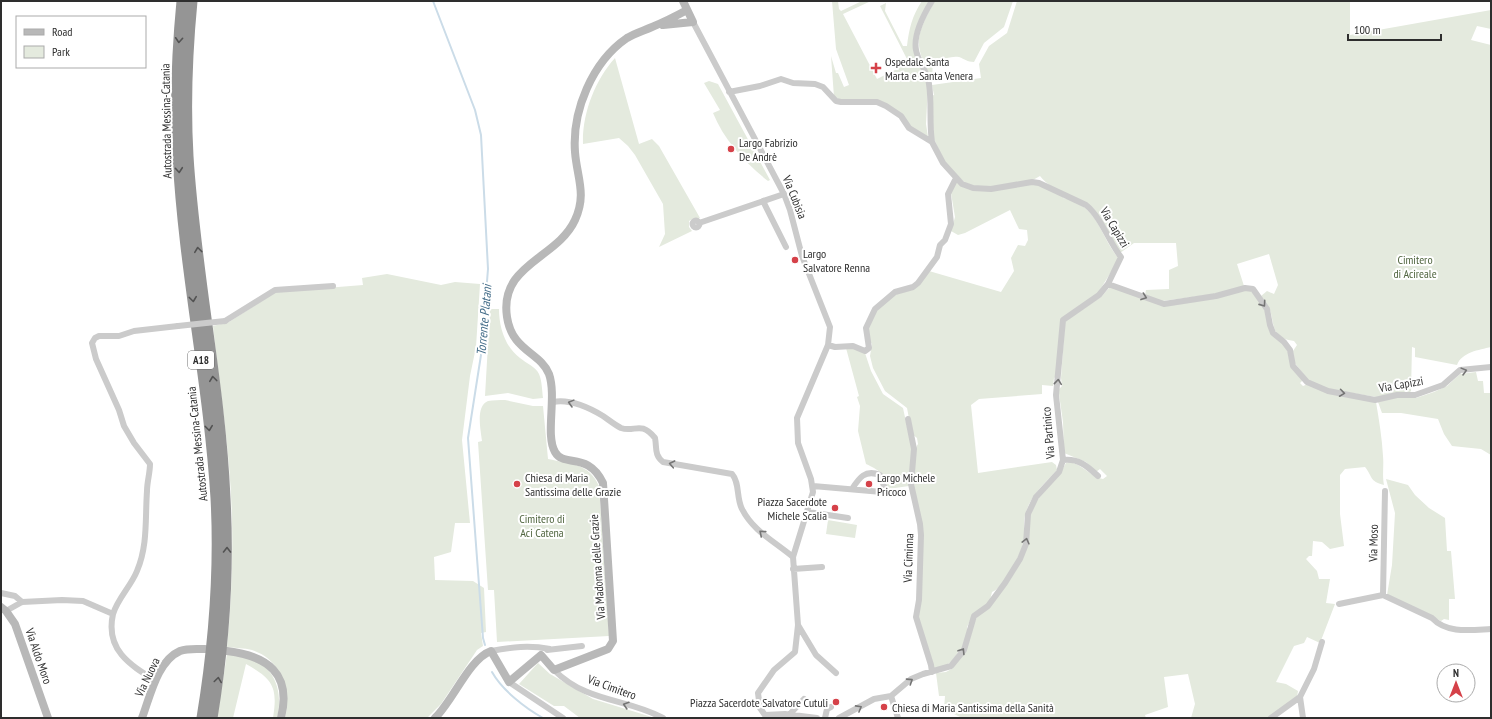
<svg xmlns="http://www.w3.org/2000/svg" width="1492" height="719" font-family="'PT Sans Narrow',sans-serif">
	<style>
		.green { fill: #e4eade }
		.lines { fill: none; stroke-linecap: round; stroke-linejoin: round }
		.stream { stroke: #cbdce8; stroke-width: 2 }
		.street { stroke: #cbcbcb; stroke-width: 6 }
		.secondary { stroke: #b8b8b8; stroke-width: 8 }
		.highway { stroke: #959595; stroke-width: 11 }
		.street-bridge { stroke: #cbcbcb; stroke-width: 6 }
		.oneway { stroke: #525252 }
		.oneway2 { stroke: #757575 }
		.poi-dot { fill: #d54149; stroke: #fff; stroke-width: 1.5 }
		.labels { text-anchor: middle; dominant-baseline: central; stroke-width: 4; stroke-linejoin: round; paint-order: stroke }
		.shield { fill: #fff; stroke: #6d6d6d; stroke-width: 1 }
		.shield-label { font-size: 11px; font-weight: bold; fill: #2e2e2e }
		.poi-label { font-size: 12px; fill: #2e2e2e; stroke: #fff; text-anchor: start }
		.street-label { font-size: 12px; fill: #2e2e2e; stroke: #fff }
		.park-label { font-size: 12px; fill: #516640; stroke: #fff }
		.water-label { font-size: 13px; font-style: italic; fill: #446d89; stroke: #fff }
	</style>
	<rect width="100%" height="100%" fill="#fff"/>
	<path class="green" d="M832,1H838L839,9L841,11L862,1H871L843,14L877,79L909,63L880,6L886,3L885,11L903,46H907C909,29 912,16 922,1H930L914,43L928,85L926,124L928,137L911,127L886,104L841,100L834,97L831,56L836,73H838L844,87L849,85L836,49Z
		M935,1H1013L1004,27L984,43L974,62C967,62 965,59 959,57C950,55 941,62 933,58L932,81C914,44 914,38 935,1Z
		M1017,1H1350V35L1491,10V29L1477,26L1471,40L1491,45V347C1479,350 1462,352 1457,365L1415,357V348L1412,347L1411,391L1408,394L1376,397L1328,389L1309,381L1294,362L1293,351L1297,345L1294,341C1271,338 1275,326 1270,310C1268,305 1264,301 1261,296L1267,291L1274,294L1278,285L1269,254L1237,264L1244,286L1215,294L1162,301L1145,295L1146,290L1169,289V270L1178,266L1176,243H1134L1120,253L1094,209C1078,196 1053,193 1040,176L1033,180L991,188L974,186L964,182L946,164L934,139L931,96L934,95L932,85L981,78L979,64L989,46L1007,33Z
		M615,58L639,144L652,139L659,146L700,218H694L689,221V227L692,231L659,247L665,234L663,204L635,155L628,146L619,138L583,144C582,114 595,80 615,58Z
		M709,81L718,84L770,180L768,181C745,163 724,140 713,113L720,110L704,83Z
		M956,182L972,189L1035,184L1063,195V198C1098,204 1099,235 1119,259L1098,293L1061,320L1057,376L1054,378L1053,386L1042,385V394L979,399L971,405L978,473L1052,462L1056,465L1057,470C1045,483 1031,495 1026,512C1022,522 1026,534 1023,543C1020,557 1004,587 992,592L990,600L985,607L972,617L967,627L968,633L961,650H959C954,662 947,666 934,669L918,621L921,549L913,488L915,449L918,444L917,438L912,434L907,408L885,391L873,368L870,356L872,344C860,327 879,305 894,296C898,293 903,292 908,289C915,285 922,277 929,271L1001,292L1014,271L1011,258L1018,245L1025,246L1028,240L1027,230L1019,229L1010,210L965,233L958,235L951,231L955,217L951,193Z
		M387,274L441,285L455,282L480,284L476,347L470,376L462,440L470,523H455L451,552L434,557L435,580L473,581L484,588L486,632L481,633L483,646L477,650L441,704L427,718H285C292,691 281,659 252,650C244,648 235,648 227,647C231,605 233,564 232,522C231,457 220,391 213,326L229,322L276,292L363,285L362,278Z
		M1110,287L1162,305L1250,289L1267,312L1268,326L1283,343L1303,380L1300,383L1303,386L1308,384L1376,402C1379,420 1382,438 1383,456C1384,466 1382,475 1384,485C1369,481 1373,477 1365,467L1345,469L1340,475V514L1344,546L1330,549L1322,542L1313,541L1312,556H1309L1306,559L1317,571L1319,579H1330L1326,603L1335,604L1320,643L1307,637L1304,643L1294,646L1276,682L1286,684L1298,691L1297,697L1268,718H1191L1195,704L1188,674L1164,677L1168,707L1145,715L1146,718H962L944,709L945,696H939L936,673L946,672L953,668L977,617L987,609L1028,545L1030,516L1037,500L1059,475L1066,463L1069,462C1083,464 1090,477 1103,479L1107,476L1100,469L1096,472L1086,462L1064,453L1063,422L1059,394V389L1062,386L1061,378L1065,321L1101,297Z
		M490,309H499C499,327 505,347 520,358C526,363 536,367 539,374C542,381 542,390 543,398L533,399L508,393L485,396Z
		M846,348H851L865,353L871,371L883,394L903,408L912,450L909,486L888,489C885,474 879,470 866,464L858,431L860,406L857,397L859,396Z
		M1476,372L1478,381H1483L1484,393H1491V455L1481,449L1452,446L1444,434L1438,419L1401,413H1382L1378,402L1397,397L1416,398L1434,392L1447,386L1460,374Z
		M505,400L533,406H543L548,459C570,464 589,463 599,486L609,636L497,642L494,590H488L478,442L482,441C481,431 475,406 488,401C493,400 500,400 505,400Z
		M1386,479L1408,485L1415,495L1429,508L1445,518L1447,551H1451L1455,599H1449V620L1444,619L1441,621L1387,595L1392,565L1395,513Z
		M828,520L857,525L855,538L826,534Z
		M227,654C233,655 239,655 245,656C274,664 284,691 277,718H273C278,687 273,679 246,664L233,718H217Z
		M538,663L550,674L593,699L655,718H580L564,706H554L519,684Z"/>
	<g class="lines">
		<path class="stream" d="M433,1L475,110L481,135L488,269L481,355L468,438L483,638L485,645
			M492,672C502,690 525,708 543,718"/>
		<path class="street" d="M932,1C924,14 913,34 916,50C918,62 928,72 929,84C932,103 929,123 932,142
			M693,22L784,194L790,210L802,256L830,327L828,345L797,418L798,443L811,479L813,492L793,557L798,625L795,652L774,670L758,693L760,708L767,718
			M729,92L760,86L781,79L793,83L815,84L823,87L836,101L841,102H877L886,106L901,116L909,128L932,142L943,163L962,184L973,188L991,189L1032,182L1039,183L1086,205C1101,217 1109,242 1121,257L1108,284L1099,295L1063,320L1056,395L1063,460L1059,472L1036,497L1028,514L1026,544L1020,559L1005,583L988,606L974,616L964,650L951,666L923,674L911,679L891,696
			M763,201L786,247
			M692.5 224a3.5 3.5 0 1 1 7 0a3.5 3.5 0 1 1-7 0Z
			M699,223L784,194
			M1108,284L1164,304L1216,296L1245,288L1253,289L1267,309L1270,325L1273,333L1284,342L1290,350L1293,366L1307,382L1328,391L1375,400L1397,395H1415L1443,385L1460,370L1491,367
			M225,321L275,290L333,286
			M828,345L835,347L853,346L865,351L869,348L866,328L875,309L895,292L913,287L918,283L937,257L940,245L945,240L951,224L948,194L956,178
			M553,402C569,399 588,407 603,416C609,420 615,425 621,428C635,433 640,420 655,438C657,448 654,455 663,462L732,474C740,483 736,497 742,509C753,531 774,541 793,557
			M908,419L914,449L911,484L920,524L921,535L919,600L916,617L931,665L932,672
			M1063,460C1078,458 1087,466 1098,476
			M813,486L882,492L884,486L880,475C865,469 859,478 852,489
			M808,512L848,518
			M793,569L822,567
			M1,593L15,596L22,602
			M1383,595L1385,491
			M1339,604L1383,595L1432,618C1447,634 1471,630 1491,629
			M6,611L22,602L62,600L83,601L113,614C105,650 130,665 156,681
			M113,614C118,598 131,586 137,571C148,545 145,519 147,491C147,482 150,473 150,464L134,443L124,426L119,410L96,359L92,343L95,338L99,336H119L134,331L178,326
			M798,625L816,655L836,673
			M547,650L582,646
			M491,651C512,647 529,645 550,649
			M554,670C587,703 626,698 663,718
			M509,682L563,718
			M891,696L898,718
			M1300,697L1303,718
			M765,715L785,714L817,718
			M789,715L804,699
			M825,718L827,709L831,707
			M839,718L874,699L891,696
			M1271,718L1300,697L1314,669L1322,642"/>
		<path class="secondary" d="M663,25L693,22L683,1
			M1,607L6,611L15,624L48,718
			M227,651C267,656 292,673 281,718
			M142,718C150,697 157,661 180,651C188,648 196,649 205,649
			M435,718C453,701 469,659 491,651L509,682L541,655L554,670L608,649L613,641L603,483C588,451 564,468 555,452C545,435 557,397 549,374C540,352 512,351 507,317C499,264 557,259 575,220C587,194 577,178 575,152C572,111 592,62 627,38C635,33 643,31 652,27C664,22 676,16 687,10"/>
		<path class="highway" d="M182,1C177,53 175,105 178,156C184,271 209,384 216,498C220,572 214,645 202,718
			M192,1C187,53 185,105 188,156C195,271 220,384 225,498C229,572 224,645 212,718"/>
		<path class="street-bridge" d="M178,326L225,321"/>
	</g>
	<defs><path id="oneway-chevron" d="M-2-3.5L2.5 0L-2 3.5" fill="none" stroke-width="1.6" stroke-linecap="round" stroke-linejoin="round"/></defs>
	<g class="oneway">
		<use href="#oneway-chevron" transform="translate(179 40) rotate(94)"/>
		<use href="#oneway-chevron" transform="translate(179 170) rotate(85)"/>
		<use href="#oneway-chevron" transform="translate(198 250) rotate(-97)"/>
		<use href="#oneway-chevron" transform="translate(193 299) rotate(83)"/>
		<use href="#oneway-chevron" transform="translate(213 379) rotate(-97)"/>
		<use href="#oneway-chevron" transform="translate(209 428) rotate(83)"/>
		<use href="#oneway-chevron" transform="translate(227 550) rotate(-90)"/>
		<use href="#oneway-chevron" transform="translate(218 680) rotate(-82)"/>
	</g>
	<g class="oneway2">
		<use href="#oneway-chevron" transform="translate(1144 297) rotate(20)"/>
		<use href="#oneway-chevron" transform="translate(1263 304) rotate(55)"/>
		<use href="#oneway-chevron" transform="translate(1464 371) rotate(-15)"/>
		<use href="#oneway-chevron" transform="translate(1058 382) rotate(-84)"/>
		<use href="#oneway-chevron" transform="translate(1342 393) rotate(8)"/>
		<use href="#oneway-chevron" transform="translate(571 403) rotate(-165)"/>
		<use href="#oneway-chevron" transform="translate(672 464) rotate(-169)"/>
		<use href="#oneway-chevron" transform="translate(762 533) rotate(-140)"/>
		<use href="#oneway-chevron" transform="translate(1026 541) rotate(-76)"/>
		<use href="#oneway-chevron" transform="translate(962 651) rotate(-58)"/>
		<use href="#oneway-chevron" transform="translate(910 681) rotate(-33)"/>
		<use href="#oneway-chevron" transform="translate(626 705) rotate(-163)"/>
		<use href="#oneway-chevron" transform="translate(859 708) rotate(-29)"/>
	</g>
	<g class="poi-dot">
		<path d="M874 62h4v4h4v4h-4v4h-4v-4h-4v-4h4z"/>
		<circle cx="731" cy="149" r="4"/>
		<circle cx="795" cy="260" r="4"/>
		<circle cx="517" cy="484" r="4"/>
		<circle cx="869" cy="484" r="4"/>
		<circle cx="835" cy="508" r="4"/>
		<circle cx="836" cy="702" r="4"/>
		<circle cx="884" cy="707" r="4"/>
	</g>
	<g class="labels">
		<rect class="shield" x="188" y="351" width="26" height="18" rx="3"/>
		<g class="shield-label">
			<text x="201" y="360">A18</text>
		</g>
		<g class="poi-label">
			<text x="885" y="61">Ospedale Santa<tspan x="885" dy="14">Marta e Santa Venera</tspan></text>
			<text x="739" y="142">Largo Fabrizio<tspan x="739" dy="14">De Andrè</tspan></text>
			<text x="803" y="253">Largo<tspan x="803" dy="14">Salvatore Renna</tspan></text>
			<text x="525" y="477">Chiesa di Maria<tspan x="525" dy="14">Santissima delle Grazie</tspan></text>
			<text x="877" y="477">Largo Michele<tspan x="877" dy="14">Pricoco</tspan></text>
			<text x="827" y="501" text-anchor="end">Piazza Sacerdote<tspan x="827" dy="14">Michele Scalia</tspan></text>
			<text x="828" y="702" text-anchor="end">Piazza Sacerdote Salvatore Cutuli</text>
			<text x="892" y="707">Chiesa di Maria Santissima della Sanità</text>
		</g>
		<g class="street-label">
			<text transform="translate(166 121) rotate(-91)">Autostrada Messina-Catania</text>
			<text transform="translate(795 197) rotate(68)">Via Cubisia</text>
			<text transform="translate(1115 227) rotate(59)">Via Capizzi</text>
			<text transform="translate(1401 384) rotate(-10)">Via Capizzi</text>
			<text transform="translate(1048 433) rotate(-95)">Via Partinico</text>
			<text transform="translate(197 444) rotate(-96)">Autostrada Messina-Catania</text>
			<text transform="translate(1373 543) rotate(-89)">Via Moso</text>
			<text transform="translate(908 558) rotate(-88)">Via Ciminna</text>
			<text transform="translate(597 567) rotate(-94)">Via Madonna delle Grazie</text>
			<text transform="translate(39 656) rotate(71)">Via Aldo Moro</text>
			<text transform="translate(147 677) rotate(-64)">Via Nuova</text>
			<text transform="translate(612 687) rotate(20)">Via Cimitero</text>
		</g>
		<g class="park-label">
			<text x="1415" y="259">Cimitero<tspan x="1415" dy="14">di Acireale</tspan></text>
			<text x="542" y="518">Cimitero di<tspan x="542" dy="14">Aci Catena</tspan></text>
		</g>
		<g class="water-label">
			<text transform="translate(484 320) rotate(-85)">Torrente Platani</text>
		</g>
	</g>
	<rect width="1492" height="719" fill="none" stroke="#2e2e2e" stroke-width="4"/>
	<rect x="16" y="16" width="130" height="52" fill="#ffffff" stroke="#ababab"/>
	<rect x="24" y="29" width="20" height="6" fill="#b8b8b8" stroke="#ababab"/>
	<text x="52" y="36" font-size="12" fill="#2e2e2e">Road</text>
	<rect x="24" y="46" width="20" height="12" fill="#e4eade" stroke="#ababab"/>
	<text x="52" y="56" font-size="12" fill="#2e2e2e">Park</text>
	<g transform="translate(1456 683)"><circle r="19" fill="#ffffff" stroke="#ababab"/>
	<path d="M0-3L7 15L0 10L-7 15Z" fill="#d54149"/>
	<text y="-6" font-size="11" font-weight="bold" text-anchor="middle" fill="#2e2e2e">N</text>
	</g>
	<path d="M1348 34v6h93v-6" fill="none" stroke="#2e2e2e" stroke-width="2"/>
	<text x="1354" y="34" font-size="12" fill="#2e2e2e" stroke="#ffffff" stroke-width="3" paint-order="stroke">100 m</text>
</svg>
